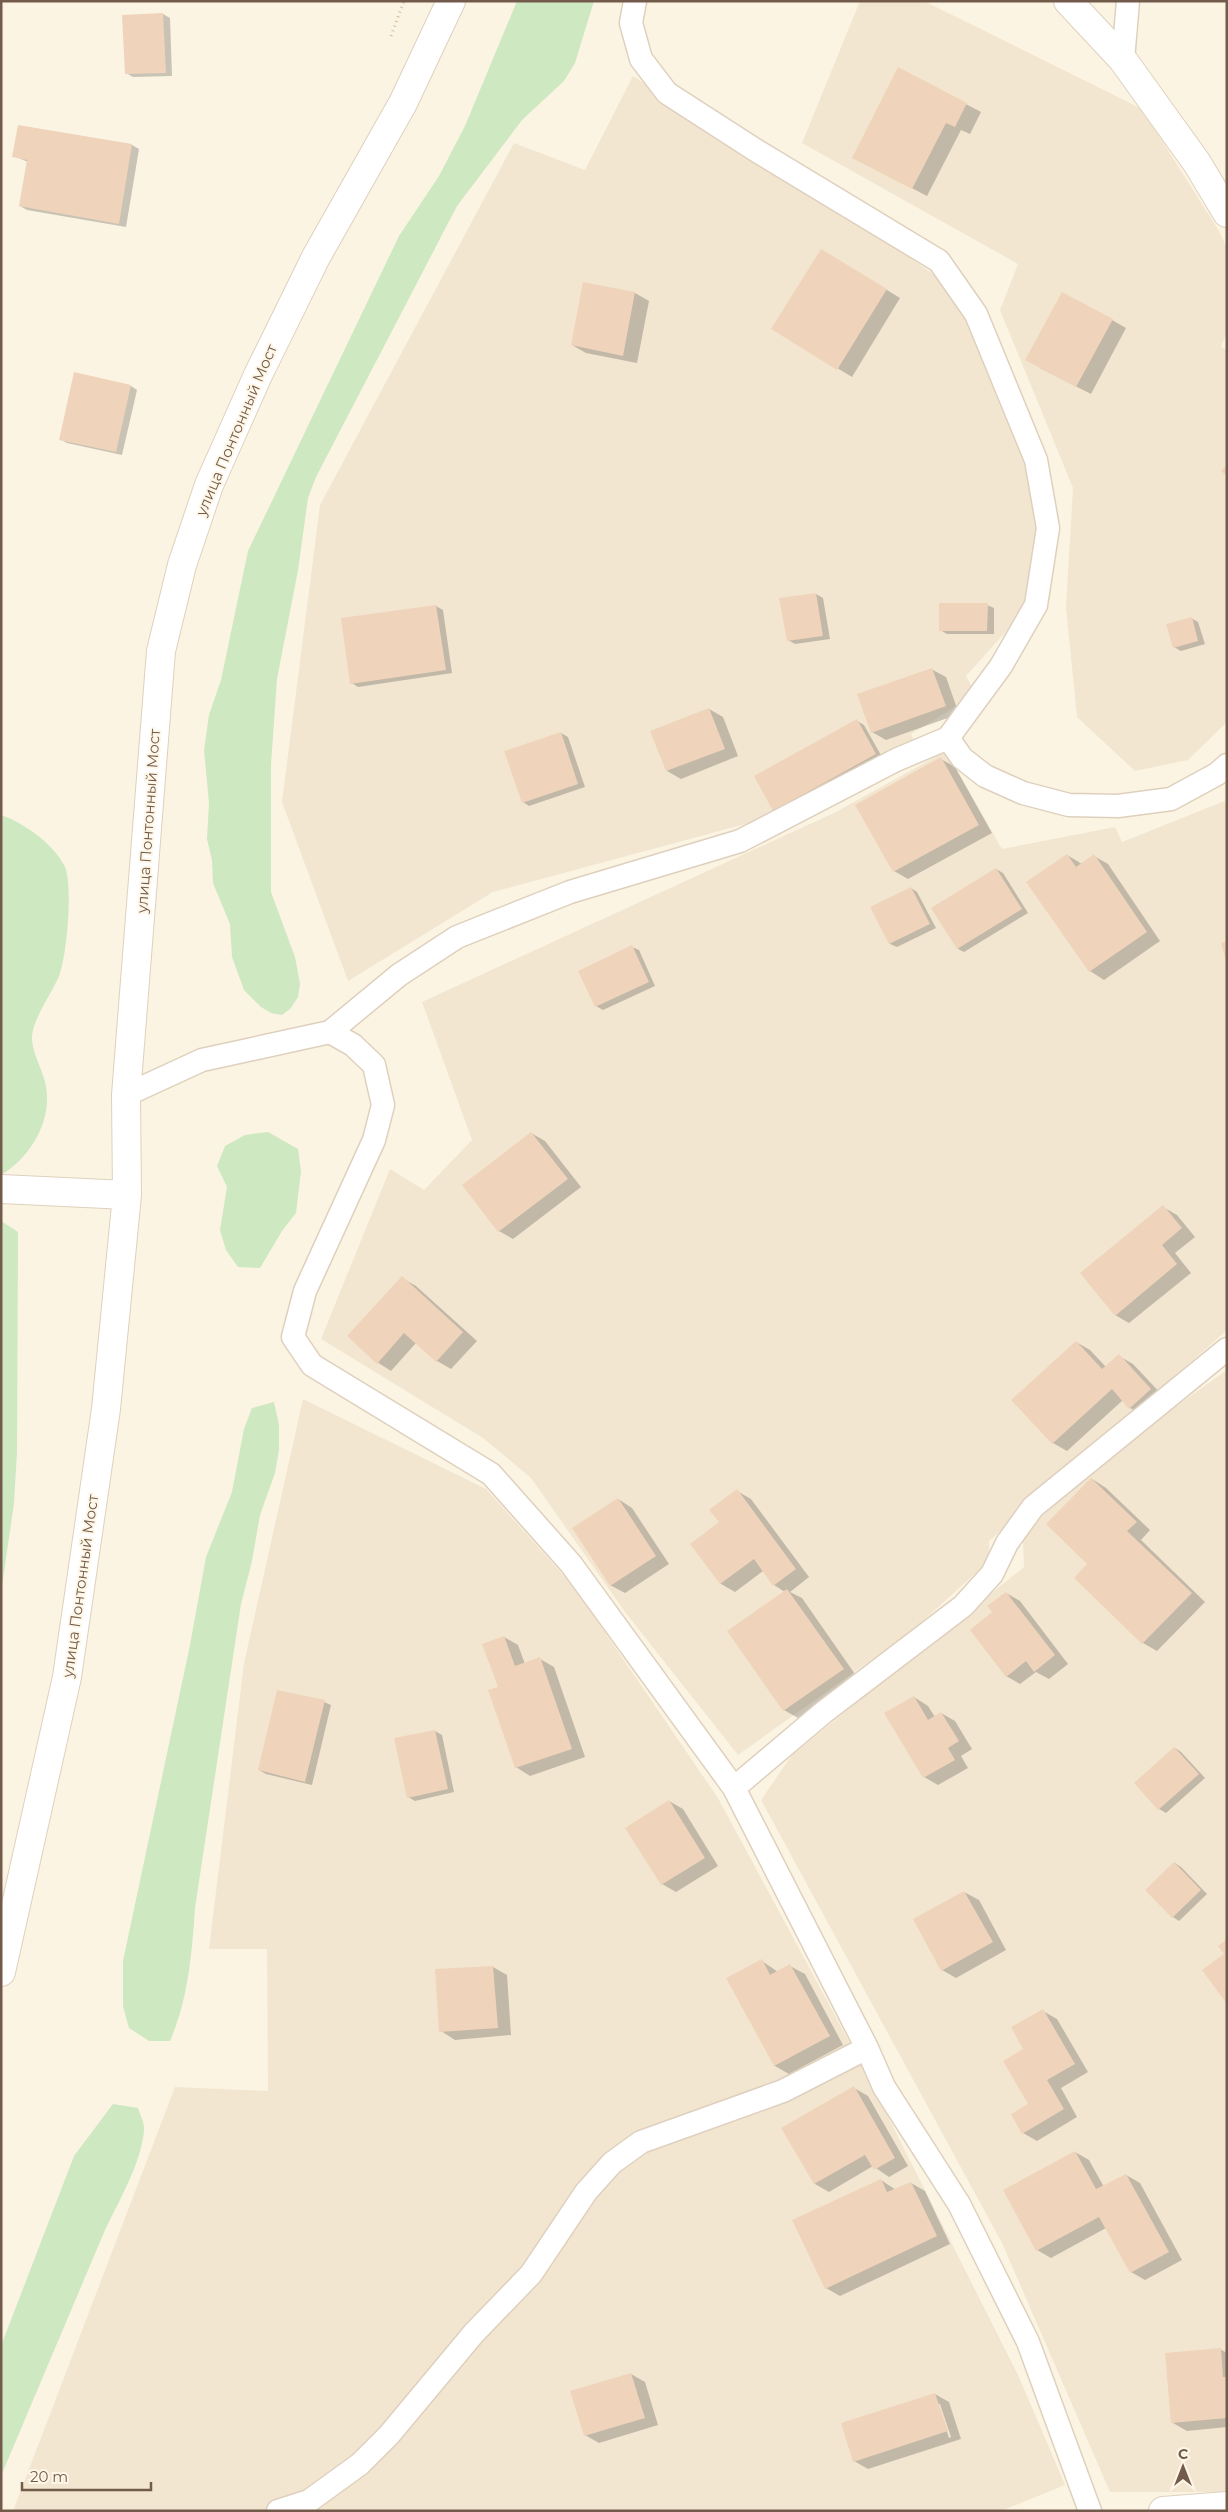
<svg xmlns="http://www.w3.org/2000/svg" width="1228" height="2512" font-family="Montserrat,sans-serif">
	<style>
		.residential { fill: #f2e6d1 }
		.green { fill: #cee8c1 }
		.shadow { fill: #0003; fill-rule: evenodd }
		.building { fill: #efd4bb }
		.lines { fill: none; stroke-linecap: round; stroke-linejoin: round }
		.service-casing { stroke: #dfd0be; stroke-width: 25 }
		.minor-casing { stroke: #dfd0be; stroke-width: 30 }
		.path { stroke: #d4b89e; stroke-width: 3; stroke-dasharray: 1 4; stroke-linecap: butt }
		.service { stroke: #fff; stroke-width: 22 }
		.minor { stroke: #fff; stroke-width: 28 }
		.labels { text-anchor: middle; dominant-baseline: central; stroke-width: 4; stroke-linejoin: round; paint-order: stroke }
		.street-label { font-size: 15px; fill: #725b4a; stroke: #fef7e8 }
	</style>
	<rect width="100%" height="100%" fill="#fbf4e2"/>
	<path class="residential" d="M860,1H924L1142,109L1219,231L1227,248V333L1221,346L1227,351V722L1188,760L1135,771L1077,717L1066,608L1073,488L1000,310L1018,264L802,143Z
		M633,76L838,208L953,288L1021,439L1043,529L1030,605L966,676L976,694L911,734L914,741L775,816L493,892L348,981L282,802L320,505L514,143L585,170Z
		M946,751L1002,849L1115,827L1122,842L1227,800V1330L989,1541V1561L913,1630L738,1755L625,1612L531,1478L483,1438L321,1339L390,1169L424,1190L472,1140L422,1002L836,812Z
		M1227,1370V2492H1110L1002,2243L761,1800L792,1755L1024,1567L1023,1539L1039,1518L1137,1434Z
		M303,1399L486,1489L574,1587L718,1798L867,2075L1019,2377L1065,2485L1001,2511H13L175,2087L268,2091L267,1949H209L244,1663Z"/>
	<path class="green" d="M517,1H594L575,63L564,81L522,120L457,206L316,477L308,498L298,570L277,679L271,764V892L295,957L300,984L298,997L291,1008L282,1015L271,1013L261,1007L244,990L232,957L230,924L213,883L212,860L207,839L209,803L204,750L209,715L221,680L248,551L399,236L439,176L465,126Z
		M1,815C24,823 54,844 65,867C73,886 67,956 59,976C52,993 32,1020 32,1038C32,1052 42,1069 45,1082C54,1118 32,1156 1,1175Z
		M268,1132L298,1149L301,1171L296,1213L282,1231L260,1268L238,1267L226,1250L220,1230L227,1187L217,1166L225,1146L245,1135Z
		M1,1221L18,1232L17,1452L14,1503L1,1593Z
		M274,1402L279,1425V1450L275,1473L260,1515L252,1561L241,1604L195,1908C192,1953 188,2000 170,2041H149L129,2028L123,2006V1961L190,1645L206,1557L232,1492L244,1429L252,1408Z
		M113,2104L138,2108C140,2115 145,2124 144,2131C141,2163 119,2201 105,2230L1,2476V2346L74,2156Z"/>
	<path class="shadow" d="M163,14L170,18L172,76L133,77L126,73Z
		M899,69L981,112L970,134L961,130L927,196L868,165Z
		M19,126L132,145L139,149L126,227L27,210L20,206L28,162L14,156Z
		M835,258L900,298L852,377L773,329Z
		M635,293L649,301L637,363L586,353L572,345Z
		M1112,320L1126,328L1091,394L1040,368Z
		M131,386L137,390L122,455L67,443L60,439Z
		M816,594L823,598L830,639L795,644L788,640Z
		M987,605L994,608V634H947L940,630Z
		M436,606L443,610L452,673L358,687L352,683Z
		M1191,618L1198,622L1205,644L1181,651L1174,647Z
		M931,669L946,677L959,714L886,740L872,732Z
		M709,709L723,717L738,756L681,779L667,771Z
		M857,721L864,725L882,757L781,814L774,810Z
		M561,733L568,737L585,787L529,806L523,802Z
		M941,759L955,767L992,833L908,879L894,871Z
		M1067,855L1082,864L1094,856L1108,864L1160,941L1104,980L1090,971Z
		M996,869L1003,873L1028,913L964,952L958,949Z
		M911,888L917,892L936,928L897,947L890,944L872,907Z
		M632,947L639,950L655,986L603,1010L596,1006Z
		M531,1133L545,1141L581,1187L513,1239L499,1231Z
		M1163,1207L1177,1215L1195,1237L1175,1253L1191,1273L1129,1323L1115,1315Z
		M402,1278L416,1286L477,1341L451,1369L437,1361L416,1343L391,1371L377,1362Z
		M1076,1342L1090,1350L1106,1367L1119,1356L1133,1364L1164,1397L1144,1416L1130,1408L1123,1400L1067,1451L1053,1443L1013,1400Z
		M1092,1479L1106,1488L1150,1530L1141,1540L1205,1602L1157,1651L1143,1643L1089,1564Z
		M737,1491L751,1499L809,1577L790,1592L802,1598L857,1677L798,1718L784,1710L785,1592L774,1585L763,1571L735,1592L721,1584L692,1544L720,1522Z
		M618,1499L632,1508L669,1564L625,1593L610,1585Z
		M1006,1593L1020,1601L1068,1664L1049,1679L1036,1672L1020,1684L1006,1676L994,1613Z
		M504,1637L518,1645L525,1664L540,1659L554,1667L585,1757L530,1776L516,1767L499,1688Z
		M914,1697L928,1706L935,1717L941,1713L955,1721L972,1749L961,1756L968,1768L938,1785L924,1777Z
		M324,1702L331,1705L312,1785L266,1774L259,1770Z
		M435,1731L442,1735L454,1792L415,1801L408,1797Z
		M1175,1748L1181,1752L1205,1778L1166,1813L1159,1809Z
		M669,1801L683,1809L718,1866L676,1892L662,1884Z
		M1175,1863L1181,1867L1207,1894L1179,1921L1173,1917Z
		M964,1892L979,1900L1006,1950L956,1978L942,1970Z
		M762,1961L778,1972L790,1966L805,1974L843,2045L789,2074L775,2066L728,1979Z
		M493,1967L507,1975L511,2035L455,2040L441,2031Z
		M1043,2011L1057,2019L1088,2072L1061,2088L1077,2117L1037,2141L1023,2133L1030,2105L1025,2049Z
		M854,2088L868,2096L908,2166L889,2177L873,2166L829,2192L815,2184L783,2128Z
		M1075,2152L1089,2160L1104,2187L1126,2175L1140,2183L1182,2260L1145,2280L1131,2272L1106,2228L1051,2258L1037,2250Z
		M881,2180L896,2190L911,2183L925,2191L950,2244L840,2296L826,2288Z
		M1220,2349L1227,2353V2427L1187,2431L1173,2423Z
		M631,2374L645,2382L658,2425L599,2443L585,2435Z
		M935,2394L949,2402L961,2439L868,2469L854,2461ZM938,2404H940L951,2437L949,2438Z"/>
	<path class="building" d="M163,13L166,73L125,74L122,15Z
		M898,67L967,103L955,127L946,123L912,189L852,158Z
		M18,125L132,144L119,224L19,206L27,160L12,157Z
		M821,249L887,289L837,370L771,329Z
		M583,282L635,292L623,356L571,345Z
		M1062,292L1113,319L1076,387L1025,360Z
		M74,372L131,385L116,452L59,440Z
		M1227,465V476L1221,471Z
		M816,593L823,636L787,641L779,598Z
		M939,603H988L987,631H939Z
		M436,605L446,670L350,684L341,618Z
		M1192,617L1198,641L1173,648L1166,624Z
		M932,668L946,706L871,733L857,694Z
		M709,708L725,749L666,771L650,731Z
		M857,719L876,754L773,811L754,776Z
		M561,732L578,784L522,803L504,751Z
		M941,757L979,825L893,872L855,805Z
		M1067,854L1076,867L1094,854L1147,932L1089,972L1026,882Z
		M996,868L1022,909L957,949L931,908Z
		M911,887L930,924L889,944L870,907Z
		M1227,941V961H1226L1221,943Z
		M632,945L649,982L595,1007L578,971Z
		M531,1132L568,1179L498,1232L462,1185Z
		M1163,1205L1182,1228L1162,1245L1177,1264L1115,1316L1080,1273Z
		M402,1276L463,1332L436,1362L404,1333L377,1364L347,1336Z
		M1076,1341L1102,1369L1119,1354L1151,1389L1129,1409L1112,1389L1052,1444L1011,1400Z
		M1091,1478L1137,1522L1127,1531L1192,1593L1142,1644L1074,1578L1087,1564L1046,1524Z
		M737,1489L796,1569L773,1586L754,1559L720,1584L690,1544L719,1522L709,1510Z
		M618,1498L656,1556L610,1586L572,1528Z
		M787,1589L844,1669L783,1711L727,1631Z
		M1006,1592L1055,1655L1034,1672L1026,1661L1006,1677L970,1630L992,1612L987,1606Z
		M504,1636L515,1666L540,1657L572,1749L515,1768L488,1690L498,1687L482,1644Z
		M277,1690L325,1700L305,1782L258,1770Z
		M914,1696L928,1720L941,1712L959,1741L948,1748L955,1760L923,1778L884,1713Z
		M435,1730L448,1789L407,1798L394,1738Z
		M1174,1747L1199,1774L1158,1810L1134,1783Z
		M669,1800L705,1858L661,1885L625,1828Z
		M1174,1862L1201,1890L1172,1918L1145,1890Z
		M964,1891L993,1942L941,1971L913,1919Z
		M1227,1939V2004L1202,1970L1224,1954L1218,1946Z
		M762,1959L770,1975L790,1964L830,2036L774,2066L726,1978Z
		M493,1966L498,2028L439,2032L435,1969Z
		M1043,2009L1075,2064L1047,2080L1064,2109L1022,2134L1011,2114L1028,2104L1003,2061L1023,2049L1011,2027Z
		M854,2086L895,2158L874,2170L865,2155L814,2184L781,2128Z
		M1075,2151L1096,2189L1126,2174L1169,2252L1130,2273L1099,2217L1036,2251L1003,2190Z
		M881,2179L887,2192L911,2182L937,2236L825,2289L792,2220Z
		M1221,2348L1223,2377H1227V2418L1171,2423L1165,2353Z
		M631,2373L645,2418L584,2436L570,2391Z
		M935,2393L948,2431L853,2462L841,2423Z"/>
	<g class="lines">
		<defs>
			<path id="service" d="M635,1L631,23L641,59L667,93L757,151L939,261L976,314L1036,460L1048,528L1036,605L1001,666L948,738
				M1123,60L1128,1
				M330,1032L353,1045L374,1065L383,1105L374,1140L305,1291L293,1337L312,1365L491,1474L571,1564L734,1788L867,2048L884,2087L959,2204L1028,2342L1090,2511
				M126,1095L202,1060L330,1032L399,975L457,937L570,892L740,841L896,760L948,738L962,758L985,776L1023,793L1069,805L1118,806L1171,799L1217,774L1227,765
				M734,1788L824,1712L963,1606L992,1574L1007,1543L1033,1507L1227,1349
				M278,2511L309,2501L360,2464L389,2435L474,2333L531,2274L586,2192L612,2163L641,2142L783,2091L867,2048"/>
			<path id="minor" d="M1068,1L1123,60L1197,163L1227,213
				M1,1189L127,1195
				M1,1972L67,1677L106,1409L127,1195L126,1095L161,651L182,565L209,485L258,375L316,257L403,103L451,1
				M1163,2511L1227,2506"/>
		</defs>
		<use href="#service" class="service-casing"/>
		<use href="#minor" class="minor-casing"/>
		<path class="path" d="M391,36L404,1"/>
		<use href="#service" class="service"/>
		<use href="#minor" class="minor"/>
	</g>
	<g class="labels">
		<g class="street-label">
			<text transform="translate(236 430) rotate(-67)">улица Понтонный Мост</text>
			<text transform="translate(148 821) rotate(-86)">улица Понтонный Мост</text>
			<text transform="translate(80 1586) rotate(-82)">улица Понтонный Мост</text>
		</g>
	</g>
	<rect width="1228" height="2512" fill="none" stroke="#725b4a" stroke-width="5"/>
	<g transform="translate(1183 2467)" stroke="#fef7e8" stroke-width="4" paint-order="stroke">
	<path d="M0-4L9 19L0 12L-9 19Z" fill="#725b4a"/>
	<text y="-8" font-size="14" font-weight="bold" text-anchor="middle" fill="#725b4a">С</text>
	</g>
	<path d="M22 2482v8h129v-8" fill="none" stroke="#725b4a" stroke-width="2.5"/>
	<text x="30" y="2482" font-size="15" fill="#725b4a" stroke="#fef7e8" stroke-width="4" paint-order="stroke">20 m</text>
</svg>
